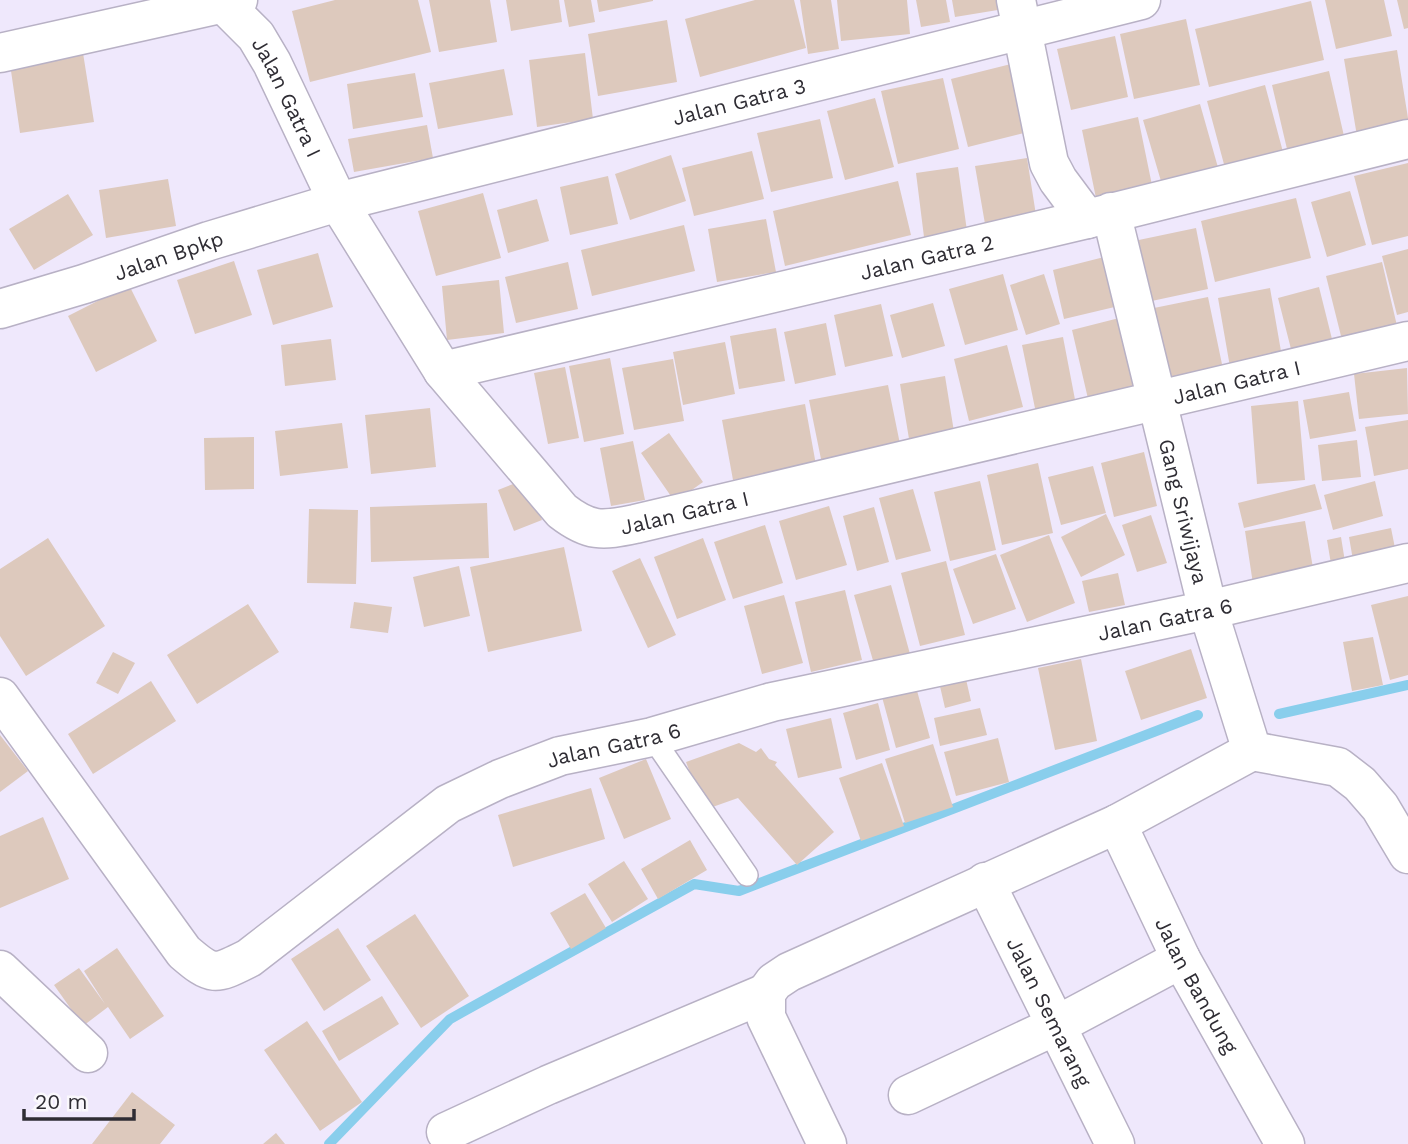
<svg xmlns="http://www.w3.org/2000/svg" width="1408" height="1144" font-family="'Work Sans',sans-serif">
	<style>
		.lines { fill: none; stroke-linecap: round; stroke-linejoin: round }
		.stream { stroke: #89ceec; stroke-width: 10 }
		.building { fill: #ddc9bd }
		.lane-casing { stroke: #b8b1c5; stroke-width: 24 }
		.street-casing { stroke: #b8b1c5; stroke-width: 41 }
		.lane { stroke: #fff; stroke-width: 21 }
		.street { stroke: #fff; stroke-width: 38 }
		.labels { text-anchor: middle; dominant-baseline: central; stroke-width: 5; stroke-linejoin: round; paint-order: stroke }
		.street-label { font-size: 21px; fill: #2f2d34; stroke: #faf8fc }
	</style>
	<rect width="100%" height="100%" fill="#efe8fc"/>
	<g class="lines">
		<path class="stream" d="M1279,714L1408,685
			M329,1144L450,1019L694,884L739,891L1198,715"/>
	</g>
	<path class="building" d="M335,0H418L431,52L310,82L292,11Z
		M429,0H490L497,42L439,52Z
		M506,0H559L562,22L511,31Z
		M564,0H591L595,22L569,27Z
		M597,0H653V1L599,12Z
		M755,0H794L806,48L700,77L685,19Z
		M800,0H831L839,49L808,54Z
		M837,0H907L910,34L841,41Z
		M916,0H946L950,22L921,27Z
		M952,0H1008L1010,8L955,17Z
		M1325,0H1384L1392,36L1336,49Z
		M1397,0H1408V28L1404,29Z
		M1311,1L1324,60L1209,87L1195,29Z
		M1186,19L1200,85L1134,99L1120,34Z
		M667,20L677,82L598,96L588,34Z
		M1115,36L1128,97L1071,110L1057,49Z
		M1397,50L1408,118V133L1358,142L1344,59Z
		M83,53L94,122L20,133L10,64Z
		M585,53L593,119L537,127L529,60Z
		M1015,63L1032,131L968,147L951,79Z
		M504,69L513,115L438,129L429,83Z
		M1329,71L1344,136L1287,149L1272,85Z
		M415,73L423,117L353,129L347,84Z
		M943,78L959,149L898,164L881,91Z
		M1265,85L1283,152L1225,168L1207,101Z
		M875,98L894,167L845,180L827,111Z
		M1200,104L1219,171L1163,188L1143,120Z
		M1138,117L1153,190L1097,203L1082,130Z
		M820,119L833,178L771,192L757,133Z
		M427,125L433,158L354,172L348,139Z
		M752,151L764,199L694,216L682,168Z
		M671,155L686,201L630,220L615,174Z
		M1027,158L1036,215L985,224L975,166Z
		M1408,163V236L1372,245L1354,176Z
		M958,167L967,231L924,237L916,173Z
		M608,176L618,224L570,235L560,187Z
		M168,179L176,226L106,238L99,190Z
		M898,181L911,235L785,266L773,211Z
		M1350,191L1366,245L1327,257L1311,202Z
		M483,193L501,258L436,276L418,211Z
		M68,194L93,235L34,270L9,229Z
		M1296,198L1311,258L1215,282L1201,221Z
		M537,199L549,241L508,253L497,210Z
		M766,219L776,272L717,282L708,229Z
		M684,225L695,271L592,296L581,250Z
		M1196,228L1208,289L1147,302L1134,241Z
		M1408,249V312L1397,315L1382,256Z
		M318,253L333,307L273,325L257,270Z
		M1112,255L1123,305L1064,319L1053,270Z
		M234,261L252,315L195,334L177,280Z
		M568,262L578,309L516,323L505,277Z
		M1382,262L1398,330L1343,344L1326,276Z
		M1003,274L1018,330L965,345L949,289Z
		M1044,274L1060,324L1026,335L1010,285Z
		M499,280L504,333L447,340L442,286Z
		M129,285L157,341L96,372L68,316Z
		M1319,287L1332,339L1291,349L1278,298Z
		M1270,288L1282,357L1230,367L1218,298Z
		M1208,297L1223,369L1169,380L1154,308Z
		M933,303L945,346L902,358L890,315Z
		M881,304L893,356L845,367L834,315Z
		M1131,315L1148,389L1089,403L1072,330Z
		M826,323L836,375L795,384L784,332Z
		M776,328L785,381L739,389L730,336Z
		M1063,337L1077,410L1037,418L1022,345Z
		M331,339L336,380L285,386L281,345Z
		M725,342L735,394L683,405L673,352Z
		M1007,345L1023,407L969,421L954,359Z
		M610,358L624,434L584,442L569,366Z
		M673,359L684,421L634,430L622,368Z
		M565,367L579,438L548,444L534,373Z
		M1407,368L1408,414L1359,419L1354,374Z
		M945,376L955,438L910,445L900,384Z
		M888,385L901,449L822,464L809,400Z
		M1349,392L1356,431L1310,439L1303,400Z
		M1298,401L1305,480L1257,484L1251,406Z
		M805,404L816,465L733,480L722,420Z
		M430,408L436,467L371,474L365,415Z
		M1408,420V469L1374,476L1365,427Z
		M342,423L348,468L280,476L275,431Z
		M669,433L703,482L675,502L641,453Z
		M254,437V489L205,490L204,438Z
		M1357,440L1361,477L1322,481L1318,445Z
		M633,441L645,500L611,506L600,448Z
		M1144,452L1157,506L1114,517L1101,463Z
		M1038,463L1053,533L1002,545L987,475Z
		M1093,466L1106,513L1061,525L1048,477Z
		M526,479L542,520L514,531L498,490Z
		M980,481L996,550L950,561L934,492Z
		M1375,481L1383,516L1333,530L1324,495Z
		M1315,484L1322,509L1244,528L1238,503Z
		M913,489L931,551L896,560L879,498Z
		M487,503L489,558L371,562L370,507Z
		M829,506L847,565L796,580L779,521Z
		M874,507L889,562L857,571L843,516Z
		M309,509L358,510L356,584L307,583Z
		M1106,514L1125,555L1081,577L1061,537Z
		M1151,515L1167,563L1137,572L1122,525Z
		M1305,521L1314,574L1253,584L1245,531Z
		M765,525L783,583L733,599L714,542Z
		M1391,528L1397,558L1354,566L1349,537Z
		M1049,535L1075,603L1027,622L1000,555Z
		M1341,537L1346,568L1332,570L1327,540Z
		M48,538L105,626L26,676L0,636V569Z
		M703,538L726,600L677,619L654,557Z
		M564,547L582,631L488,652L470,567Z
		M996,554L1016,609L973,624L953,569Z
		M640,558L676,635L648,648L612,571Z
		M946,561L965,635L920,646L901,573Z
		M459,566L470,616L424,627L413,577Z
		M1118,573L1125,605L1089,612L1082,581Z
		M891,585L910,654L874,664L854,595Z
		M845,590L862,660L811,672L795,602Z
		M784,595L803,663L762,674L744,606Z
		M1408,596V675L1390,680L1371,605Z
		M354,602L392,607L388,633L350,628Z
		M248,604L279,652L197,704L167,655Z
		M1373,637L1383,685L1352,691L1343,642Z
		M1191,649L1207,698L1141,720L1125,671Z
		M113,652L135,663L118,694L96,683Z
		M1081,659L1097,741L1055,750L1038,668Z
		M965,675L971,701L945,708L939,682Z
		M151,681L176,721L93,774L68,734Z
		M916,687L930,738L896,748L882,697Z
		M878,703L890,750L856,760L843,713Z
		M980,708L987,735L940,746L934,718Z
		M831,718L842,768L798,778L786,729Z
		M0,735L28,771L0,792Z
		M998,738L1009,782L956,796L944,752Z
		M739,743L756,752L761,748L769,759L777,762L775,765L834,832L797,865L738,798L704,810L686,762Z
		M933,744L953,807L905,823L885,759Z
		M646,759L671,819L624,839L599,778Z
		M882,763L904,826L861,841L839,778Z
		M591,788L605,839L513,867L498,815Z
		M43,817L69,879L0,908V836Z
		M690,840L707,870L658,899L641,869Z
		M624,861L648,899L612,922L588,884Z
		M585,893L606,928L571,949L550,913Z
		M415,914L469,996L421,1028L366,946Z
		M338,928L371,980L324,1011L291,959Z
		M117,948L164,1016L130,1039L108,1007L83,1026L54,985L79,968L105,1004L84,971Z
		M382,996L399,1024L339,1061L322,1031Z
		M307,1021L362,1102L320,1131L264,1050Z
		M132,1092L175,1125L160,1144H92Z
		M276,1133L285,1144H263Z"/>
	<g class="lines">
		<defs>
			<path id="lane" d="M652,737L747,875"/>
			<g id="street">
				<path d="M1016,0L1049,163L1058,180L1087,219"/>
				<path id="s1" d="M224,4L256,36L272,63L338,202L443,371L562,511C589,532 602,531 635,524L1408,341"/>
				<path d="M0,53L238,0"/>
				<path id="s2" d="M1111,212L1208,610L1252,751L1338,767L1360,784L1380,807L1408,854"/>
				<path id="s3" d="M0,309L84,284L209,241L338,202L1141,0"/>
				<path id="s4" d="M443,371L1087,219L1408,139"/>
				<path id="s5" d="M0,697L184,952C213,977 215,975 249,958L448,804L500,779L560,756L652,737L772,702L1208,610L1408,563"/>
				<path id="s6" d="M1117,824L1181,959L1285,1144"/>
				<path id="s7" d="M985,882L1115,1144"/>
				<path d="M0,970L88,1053"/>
				<path d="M908,1095L1057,1025L1181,959"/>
				<path d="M446,1132L548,1085L766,993"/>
				<path d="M827,1144L766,1017V993L774,982L789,972L1117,824L1252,751"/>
			</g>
		</defs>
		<use href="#lane" class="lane-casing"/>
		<use href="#street" class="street-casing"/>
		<use href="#lane" class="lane"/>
		<use href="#street" class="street"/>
	</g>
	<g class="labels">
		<g class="street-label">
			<text stroke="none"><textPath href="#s1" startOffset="114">Jalan Gatra I</textPath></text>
			<text stroke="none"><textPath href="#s3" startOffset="768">Jalan Gatra 3</textPath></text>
			<text stroke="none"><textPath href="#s3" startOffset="177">Jalan Bpkp</textPath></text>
			<text stroke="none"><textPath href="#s4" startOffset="497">Jalan Gatra 2</textPath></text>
			<text stroke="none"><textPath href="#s1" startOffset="1309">Jalan Gatra I</textPath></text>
			<text stroke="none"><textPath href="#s1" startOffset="742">Jalan Gatra I</textPath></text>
			<text stroke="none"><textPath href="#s2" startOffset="308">Gang Sriwijaya</textPath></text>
			<text stroke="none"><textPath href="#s5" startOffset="1382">Jalan Gatra 6</textPath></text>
			<text stroke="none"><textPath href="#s5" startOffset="816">Jalan Gatra 6</textPath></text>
			<text stroke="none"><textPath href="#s6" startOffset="180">Jalan Bandung</textPath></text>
			<text stroke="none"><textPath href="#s7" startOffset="145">Jalan Semarang</textPath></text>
		</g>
	</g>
	<path d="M24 1109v10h110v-10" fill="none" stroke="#2f2d34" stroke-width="3.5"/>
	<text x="35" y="1109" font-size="21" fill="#2f2d34" stroke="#faf8fc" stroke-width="5" paint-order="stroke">20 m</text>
</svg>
